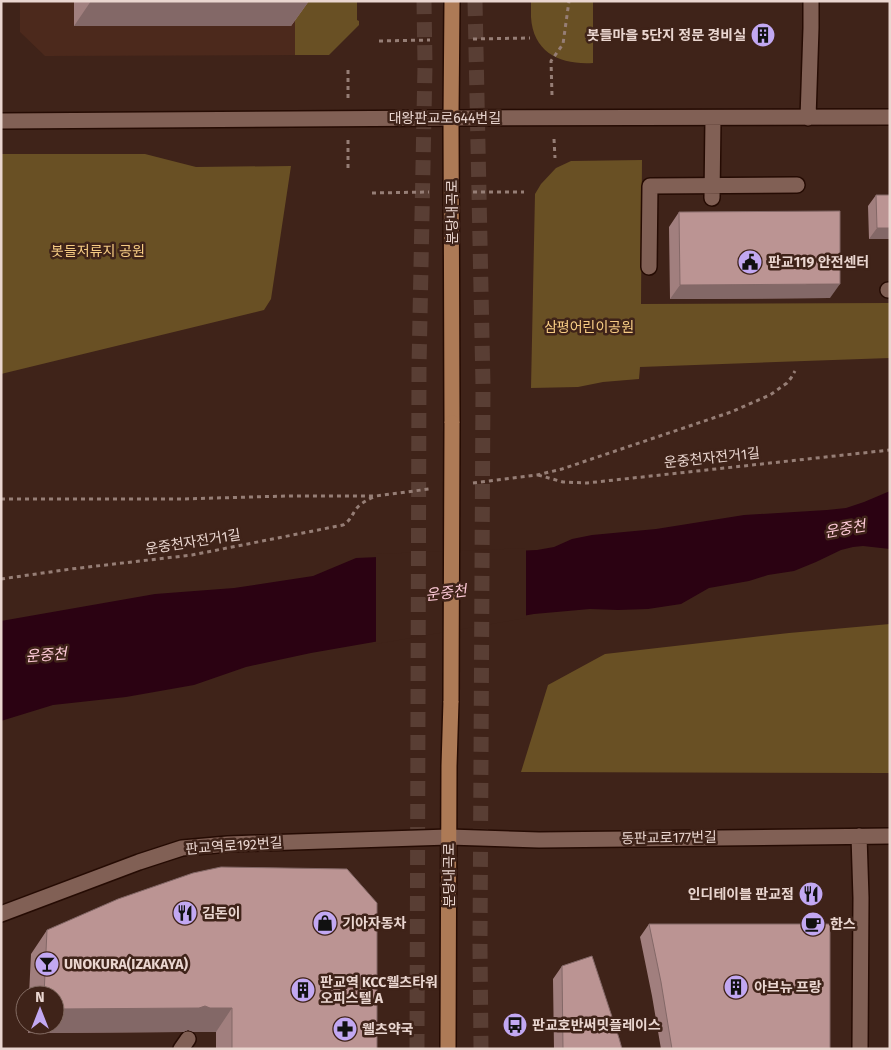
<svg xmlns="http://www.w3.org/2000/svg" width="891" height="1050" font-family="'Fira Sans','Noto Sans KR',sans-serif">
	<style>
		.built { fill: #4c291c }
		.green { fill: #695024 }
		.water { fill: #2b0212 }
		.pier { fill: #3f2319 }
		.lines { fill: none; stroke-linecap: round; stroke-linejoin: round }
		.highway-tunnel { stroke: #593e34; stroke-width: 15; stroke-dasharray: 15 8; stroke-linecap: butt }
		.minor-casing { stroke: #250b03; stroke-width: 18 }
		.major-casing { stroke: #250b03; stroke-width: 18 }
		.path { stroke: #967e76; stroke-width: 3; stroke-dasharray: 4 4; stroke-linecap: butt }
		.minor { stroke: #816055; stroke-width: 15 }
		.major { stroke: #ad7a56; stroke-width: 15 }
		.major-bridge-casing { stroke: #250b03; stroke-width: 18; stroke-linecap: butt }
		.major-bridge { stroke: #ad7a56; stroke-width: 15 }
		.wall { fill: #a17f7e }
		.shaded-wall { fill: #836867 }
		.building { fill: #bb9493; stroke: #836867 }
		.labels { text-anchor: middle; dominant-baseline: central; stroke-width: 5; stroke-linejoin: round; paint-order: stroke }
		.poi-label { font-size: 14px; font-weight: bold; fill: #ead6d0; stroke: #3f2319; text-anchor: start }
		.street-label { font-size: 14px; fill: #ead6d0; stroke: #3f2319 }
		.park-label { font-size: 14px; fill: #f7cc84; stroke: #3f2319 }
		.water-label { font-size: 15px; font-style: italic; fill: #fecad8; stroke: #3f2319 }
	</style>
	<rect width="100%" height="100%" fill="#3f2319"/>
	<path class="built" d="M20,1H295V55L45,56L20,32Z"/>
	<path class="green" d="M295,1H357V20L359,21V25L329,55H295Z
		M531,1H593V63C561,65 533,53 531,17C531,12 531,7 531,1Z
		M1,154H145L196,167L291,166L271,299L264,310L1,374Z
		M642,160L641,304L890,303V358L640,367L639,379L603,382L578,387L531,388L535,194L541,184L556,168L571,161Z
		M890,624V773L521,772L548,685L605,654L789,633Z"/>
	<path class="water" d="M890,491V549L863,546L853,547L841,550L816,562L794,571L768,575L749,581L709,588L681,604L648,609L618,610L590,609L534,614L311,653L246,667L194,685L126,697L53,705L1,721V621L155,594L234,588L313,576L356,558L537,550L554,547L572,539L592,535L656,529L744,515L827,510L846,508L864,502Z"/>
	<path class="pier" d="M526,548V618L376,644V554Z"/>
	<g class="lines">
		<path class="highway-tunnel" d="M475,1L483,386L480,945L481,1049
			M417,1049L419,367L425,65L424,1"/>
		<defs>
			<path id="minor" d="M808,118L811,28V1
				M1,121L451,118L890,117
				M712,198L713,118
				M649,267L650,186L797,185
				M888,290H890
				M859,836L861,898L860,1049
				M1,914L139,862L182,848L228,844L449,837L539,840L890,836
				M181,1049L188,1039"/>
			<path id="major" d="M452,423L451,118L452,1
				M448,1049L449,766L451,701"/>
		</defs>
		<use href="#minor" class="minor-casing"/>
		<use href="#major" class="major-casing"/>
		<path class="path" d="M473,39L530,38
			M379,41L430,40
			M348,70V98
			M552,95L551,61L563,44L569,1
			M554,139L555,158
			M348,168V139
			M473,192H524
			M372,193L429,192
			M538,475L563,482L587,483L890,450
			M473,483L537,475L562,469L731,412L770,395L787,383L791,378L795,371
			M1,499H181L287,496H376L429,489
			M1,579L71,569L192,555L343,525C350,521 352,515 356,509C361,503 367,500 374,497"/>
		<use href="#minor" class="minor"/>
		<use href="#major" class="major"/>
		<defs>
			<path id="major-bridge" d="M451,701L452,423"/>
		</defs>
		<use href="#major-bridge" class="major-bridge-casing"/>
		<use href="#major-bridge" class="major-bridge"/>
	</g>
	<path class="wall" d="M74,1H309L291,26H74Z
		M876,195L890,239H869L868,206Z
		M679,212L830,298L670,299L669,227Z
		M649,924L830,1049H661L652,996L640,937Z
		M47,930L377,1049H216V1032H194L188,1030L183,1032L28,1033V1025H55V995H29L31,954Z
		M562,966L622,1049H554L553,979Z"/>
	<path class="shaded-wall" d="M91,1H309L291,26H74Z
		M877,228H890V239H869Z
		M840,284L830,298L670,299L680,285Z
		M205,1006L232,1008L216,1032H194L188,1030L183,1032L28,1033L33,1025H55V1009Z"/>
	<path class="building" d="M876,195H890V228H877Z
		M840,211V284L680,285L679,212Z
		M221,867L347,869L377,903V1049H232V1008H210L205,1006L199,1008L55,1009V995H44L47,930L118,899L193,873Z
		M649,924H830V1049H672L661,982Z
		M592,956L619,1038L622,1049H563L562,966Z"/>
	<defs>
		<symbol id="building-disc" viewBox="-11 -11 22 22"><circle r="9.5" fill="#c2a8f2" stroke="#3f2319"/><path d="M-4-6H4V6H1V3H-1V6H-4ZM-2.5-4.3h1.7v1.8h-1.7ZM.8-4.3h1.7v1.8H.8ZM-2.5-1h1.7V.8h-1.7ZM.8-1h1.7V.8H.8Z" fill="#111"/></symbol>
		<symbol id="civic-disc" viewBox="-11 -11 22 22"><circle r="9.5" fill="#c2a8f2" stroke="#3f2319"/><path d="M-.6-6.5H3V-4.5H.6V-3L4-1V1h2V6H-6V1h2V-1L-.6-3ZM-1.2 2.5V6h2.4V2.5Z" fill="#111"/></symbol>
		<symbol id="restaurant-disc" viewBox="-11 -11 22 22"><circle r="9.5" fill="#c2a8f2" stroke="#3f2319"/><path d="M-5-6h1v4h1v-4h1v4h1v-4h1v5L-1.5 .5V6h-2V.5L-5-1ZM5-6V6H3V1.5H1.5Q1.5-4 5-6Z" fill="#111"/></symbol>
		<symbol id="shop-disc" viewBox="-11 -11 22 22"><circle r="9.5" fill="#c2a8f2" stroke="#3f2319"/><path d="M-5-2.5h2.3a2.7 3.5 0 0 1 5.4 0H5L5.5 6h-11ZM-1.5-2.5h3a1.5 2.3 0 0 0-3 0Z" fill="#111"/></symbol>
		<symbol id="cafe-disc" viewBox="-11 -11 22 22"><circle r="9.5" fill="#c2a8f2" stroke="#3f2319"/><path d="M-5.5-4.5H6V0H3Q3 3.5 0 3.5H-2.5Q-5.5 3.5-5.5 0ZM3-3.2v2h1.7v-2ZM-6 4.5H4V6H-6Z" fill="#111"/></symbol>
		<symbol id="bar-disc" viewBox="-11 -11 22 22"><circle r="9.5" fill="#c2a8f2" stroke="#3f2319"/><path d="M-6-5H6L.8 .8V4.5H3.5V6h-7V4.5H-.8V.8Z" fill="#111"/></symbol>
		<symbol id="bus-disc" viewBox="-11 -11 22 22"><circle r="9.5" fill="#c2a8f2" stroke="#3f2319"/><path d="M-5-6H5V4H4V6H2V4H-2V6H-4V4H-5ZM-3.5-4V0h7V-4ZM-3.5 1.2v1.5H-2V1.2ZM2 1.2v1.5H3.5V1.2Z" fill="#111"/></symbol>
		<symbol id="pharmacy-disc" viewBox="-11 -11 22 22"><circle r="9.5" fill="#c2a8f2" stroke="#3f2319"/><path d="M-2-6h4v4h4v4h-4v4h-4v-4h-4v-4h4Z" fill="#111"/></symbol>
	</defs>
	<g fill-rule="evenodd">
		<use href="#building-disc" x="749" y="21" width="28" height="28"/>
		<use href="#civic-disc" x="736" y="248" width="28" height="28"/>
		<use href="#restaurant-disc" x="797" y="880" width="28" height="28"/>
		<use href="#restaurant-disc" x="171" y="899" width="28" height="28"/>
		<use href="#shop-disc" x="311" y="909" width="28" height="28"/>
		<use href="#cafe-disc" x="799" y="910" width="28" height="28"/>
		<use href="#bar-disc" x="33" y="950" width="28" height="28"/>
		<use href="#building-disc" x="722" y="973" width="28" height="28"/>
		<use href="#building-disc" x="289" y="976" width="28" height="28"/>
		<use href="#bus-disc" x="501" y="1011" width="28" height="28"/>
		<use href="#pharmacy-disc" x="331" y="1015" width="28" height="28"/>
	</g>
	<g class="labels">
		<g class="poi-label">
			<text x="746" y="35" text-anchor="end">봇들마을 5단지 정문 경비실</text>
			<text x="768" y="262">판교119 안전센터</text>
			<text x="794" y="894" text-anchor="end">인디테이블 판교점</text>
			<text x="202" y="913">김돈이</text>
			<text x="342" y="923">기아자동차</text>
			<text x="830" y="924">한스</text>
			<text x="64" y="964">UNOKURA(IZAKAYA)</text>
			<text x="320" y="982">판교역 KCC웰츠타워<tspan x="320" dy="16">오피스텔 A</tspan></text>
			<text x="754" y="987">아브뉴 프랑</text>
			<text x="532" y="1025">판교호반써밋플레이스</text>
			<text x="362" y="1029">웰츠약국</text>
		</g>
		<g class="street-label">
			<text x="445" y="118">대왕판교로644번길</text>
			<text transform="translate(452 212) rotate(-90)">분당내곡로</text>
			<text transform="translate(712 458) rotate(-6)">운중천자전거1길</text>
			<text transform="translate(193 542) rotate(-9)">운중천자전거1길</text>
			<text transform="translate(669 838) rotate(-1)">동판교로177번길</text>
			<text transform="translate(234 846) rotate(-4)">판교역로192번길</text>
			<text transform="translate(449 875) rotate(-90)">분당내곡로</text>
		</g>
		<g class="park-label">
			<text x="98" y="251">봇들저류지 공원</text>
			<text x="589" y="327">삼평어린이공원</text>
		</g>
		<g class="water-label">
			<text transform="translate(845 529) rotate(-10)">운중천</text>
			<text transform="translate(446 593) rotate(-7)">운중천</text>
			<text transform="translate(46 655) rotate(-4)">운중천</text>
		</g>
	</g>
	<rect width="891" height="1050" fill="none" stroke="#ead6d0" stroke-width="5"/>
	<g transform="translate(40 1010)"><circle r="24" fill="#3f2319" stroke="#836b62"/>
	<path d="M0-4L9 19L0 12L-9 19Z" fill="#c2a8f2"/>
	<text y="-8" font-size="14" font-weight="bold" text-anchor="middle" fill="#ead6d0">N</text>
	</g>
</svg>
